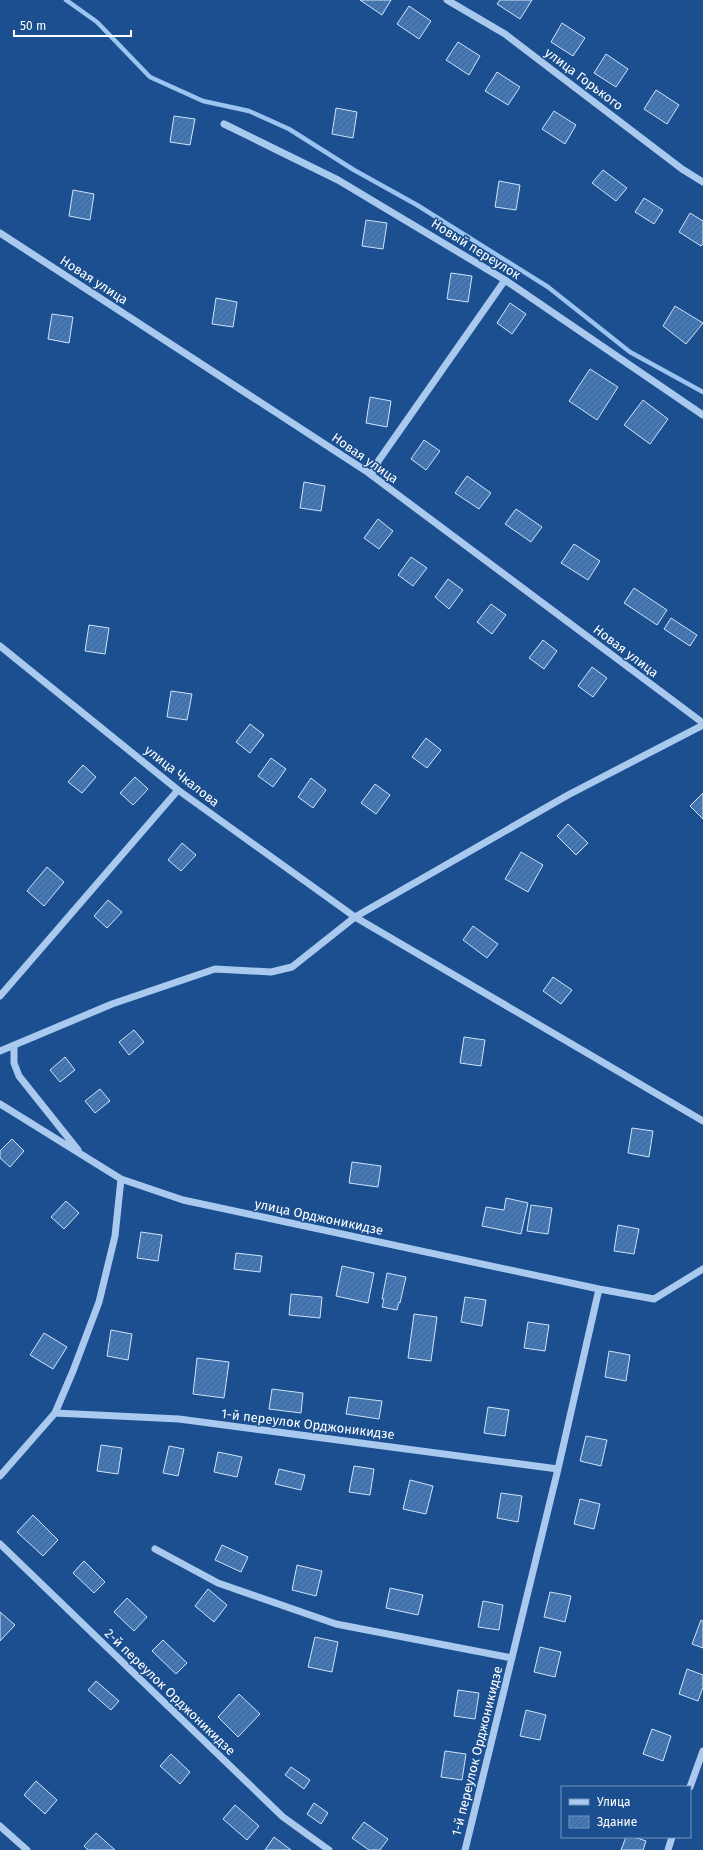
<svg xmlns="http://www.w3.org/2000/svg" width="703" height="1850" font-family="'Fira Sans',sans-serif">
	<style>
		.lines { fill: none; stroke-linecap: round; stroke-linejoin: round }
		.stream { stroke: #9cc4f0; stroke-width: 4.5 }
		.building { fill: url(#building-hatch); stroke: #cfe3fa }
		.minor { stroke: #a9c9ee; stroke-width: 7 }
		.labels { text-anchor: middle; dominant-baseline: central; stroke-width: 3; stroke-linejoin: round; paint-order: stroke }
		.street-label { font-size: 13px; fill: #fff; stroke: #1b4f8f }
	</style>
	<defs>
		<pattern id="building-hatch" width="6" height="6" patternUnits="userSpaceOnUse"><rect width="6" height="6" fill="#4478b7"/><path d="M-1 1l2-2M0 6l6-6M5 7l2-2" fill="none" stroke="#486282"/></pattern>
	</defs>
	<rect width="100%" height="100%" fill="#1b4f8f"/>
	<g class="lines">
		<path class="stream" d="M66,0L97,22L150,77L203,101L249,111L289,129L354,170L417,205L548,287L630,352L703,392"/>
	</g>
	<path class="building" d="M360,0H391L382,15Z
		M500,0H532L520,19L497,4Z
		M409,6L431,21L419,39L397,24Z
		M562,23L585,38L573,56L551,42Z
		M458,42L480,56L469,75L446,60Z
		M606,54L628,69L616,87L594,73Z
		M497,72L520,87L508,105L485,91Z
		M656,90L679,105L667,124L644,109Z
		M336,108L357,112L353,138L332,134Z
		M554,111L576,125L565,144L542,129Z
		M174,116L195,119L190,145L170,142Z
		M603,170L627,188L616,201L592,183Z
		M499,181L520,185L516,210L495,207Z
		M73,190L94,194L90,220L69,216Z
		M644,198L663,210L654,224L635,212Z
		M690,213L703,221V244L701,246L679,232Z
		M366,220L387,223L383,249L362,246Z
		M451,273L472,276L468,302L447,299Z
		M216,298L237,302L233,327L212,324Z
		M510,303L526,314L512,334L497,323Z
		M675,306L703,323L686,344L663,326Z
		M52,314L73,317L69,343L48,339Z
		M590,369L618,387L597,420L569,401Z
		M370,397L391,401L387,427L366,423Z
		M643,400L668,419L650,444L624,425Z
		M424,440L440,451L426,470L411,459Z
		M467,476L491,493L479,509L455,493Z
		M304,482L325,486L321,511L300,508Z
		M516,509L542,527L531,542L505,524Z
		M378,519L393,531L379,549L364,538Z
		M574,544L600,561L588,580L561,563Z
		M411,557L427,568L413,586L398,575Z
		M448,579L463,590L449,609L435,597Z
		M634,588L667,610L657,625L624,603Z
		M491,604L506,615L492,634L477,622Z
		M671,618L697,635L690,646L664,629Z
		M89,625L109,628L105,654L85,651Z
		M543,640L557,651L544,669L529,658Z
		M592,667L607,678L593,697L578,686Z
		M171,691L192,694L187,720L167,717Z
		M250,724L264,735L250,753L236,742Z
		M426,738L441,750L427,768L412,757Z
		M271,758L286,769L273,787L258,776Z
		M83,765L96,777L82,793L68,782Z
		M135,777L148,789L133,805L120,793Z
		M311,778L326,790L313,808L298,797Z
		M375,784L390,795L376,814L361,803Z
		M703,793V819L690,806Z
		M568,824L588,843L576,855L557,836Z
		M182,843L196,855L181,871L168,860Z
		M521,852L543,865L528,892L505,879Z
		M47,867L64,882L44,906L27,891Z
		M108,900L122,912L107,928L94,916Z
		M473,926L498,944L487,958L463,940Z
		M553,977L572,990L561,1004L543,991Z
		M134,1030L144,1042L129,1055L119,1042Z
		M464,1037L485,1040L481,1066L460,1063Z
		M65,1057L75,1070L60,1082L50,1070Z
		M100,1089L110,1101L95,1113L85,1101Z
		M632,1128L653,1131L649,1157L628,1153Z
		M12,1139L24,1151L10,1167L0,1158V1151Z
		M352,1162L381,1166L378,1187L349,1183Z
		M506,1198L528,1203L521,1234L482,1226L486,1207L504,1210Z
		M66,1201L79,1213L64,1229L51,1217Z
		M531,1205L552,1208L548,1234L527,1231Z
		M618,1225L639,1229L634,1254L614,1251Z
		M141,1232L162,1235L158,1261L137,1258Z
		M236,1253L262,1256L260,1272L234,1269Z
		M342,1266L374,1273L368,1303L336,1296Z
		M387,1273L406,1277L400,1303L399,1302L397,1310L382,1307L384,1299H382Z
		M291,1294L322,1297L320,1318L289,1315Z
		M465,1297L486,1300L482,1326L461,1322Z
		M414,1314L437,1317L431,1361L408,1358Z
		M528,1322L549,1325L545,1351L524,1348Z
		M111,1330L132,1334L128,1360L107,1356Z
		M44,1333L67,1347L53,1369L30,1355Z
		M609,1351L630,1355L626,1381L605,1377Z
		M197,1358L229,1362L224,1398L193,1394Z
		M272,1389L303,1393L301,1413L269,1409Z
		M349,1397L382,1401L379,1419L346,1414Z
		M488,1407L509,1410L505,1436L484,1433Z
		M586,1436L607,1440L601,1466L580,1461Z
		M101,1445L122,1448L118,1474L97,1471Z
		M169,1446L184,1449L178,1476L163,1473Z
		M218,1452L242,1457L237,1477L214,1472Z
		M354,1466L374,1469L370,1495L349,1492Z
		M279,1469L305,1475L301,1490L275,1484Z
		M410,1480L433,1486L426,1514L403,1509Z
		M501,1493L522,1496L518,1522L497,1518Z
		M580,1499L600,1504L594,1529L574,1524Z
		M33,1515L58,1540L43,1556L17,1532Z
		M222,1545L248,1557L241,1572L215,1560Z
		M84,1561L105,1582L94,1593L73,1573Z
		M297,1565L322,1571L316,1596L292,1590Z
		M390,1588L423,1595L418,1615L386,1608Z
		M208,1589L227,1605L214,1622L195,1606Z
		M550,1592L571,1596L565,1622L544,1617Z
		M127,1598L147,1617L134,1631L114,1612Z
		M483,1601L503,1605L499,1630L478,1627Z
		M0,1612L15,1625L0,1641Z
		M701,1620L703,1621V1648L692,1644Z
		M315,1637L338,1642L332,1672L308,1667Z
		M163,1640L187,1663L176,1674L152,1651Z
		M540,1647L561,1652L555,1677L534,1672Z
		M687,1669L703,1675V1687L698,1701L679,1694Z
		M96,1681L119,1701L111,1710L88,1690Z
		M458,1690L479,1693L475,1719L454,1716Z
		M239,1694L260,1714L238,1737L218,1717Z
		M526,1710L546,1715L540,1740L520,1736Z
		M652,1729L671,1736L663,1761L643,1754Z
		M445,1751L466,1754L462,1780L441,1777Z
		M171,1754L190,1772L180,1784L160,1766Z
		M291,1767L310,1780L304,1789L285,1775Z
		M36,1781L57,1800L45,1814L24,1795Z
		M314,1803L328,1813L321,1824L307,1814Z
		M235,1805L259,1826L247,1840L223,1819Z
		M364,1822L388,1839L380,1850H369L352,1838Z
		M96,1833L115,1850H88L84,1846Z
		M274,1837L291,1850H265Z
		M626,1837H634L646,1841L643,1850H621Z"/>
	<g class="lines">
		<path class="minor" d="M447,0L505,34L682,169L703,182
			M224,124L338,180L505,280L703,415
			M0,233L366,471L703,723
			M371,475L379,460L505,280
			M0,646L178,790L355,917L703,1121
			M0,996L178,790
			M14,1045V1063L19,1076L78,1150
			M0,1051L112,1004L215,969L271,972L292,967L355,917L568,795L703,725
			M0,1104L121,1179L183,1200L599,1289L654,1299L703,1269
			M55,1413L179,1419L558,1469
			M0,1476L55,1413L73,1371L99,1302L115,1236L121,1179
			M0,1544L283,1817L329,1850
			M155,1549L218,1583L336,1624L512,1658
			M690,1787L703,1751
			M0,1826L27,1850
			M465,1850L558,1469L599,1289
			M668,1850L672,1837"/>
	</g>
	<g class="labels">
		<g class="street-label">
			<text transform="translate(584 79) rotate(37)">улица Горького</text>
			<text transform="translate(476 249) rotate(32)">Новый переулок</text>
			<text transform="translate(94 280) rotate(33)">Новая улица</text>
			<text transform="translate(365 458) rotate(35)">Новая улица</text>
			<text transform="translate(626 651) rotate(37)">Новая улица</text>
			<text transform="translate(182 776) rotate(38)">улица Чкалова</text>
			<text transform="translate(319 1217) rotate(12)">улица Орджоникидзе</text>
			<text transform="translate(308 1424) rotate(7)">1-й переулок Орджоникидзе</text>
			<text transform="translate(170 1692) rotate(44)">2-й переулок Орджоникидзе</text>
			<text transform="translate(477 1751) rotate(-76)">1-й переулок Орджоникидзе</text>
		</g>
	</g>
	<rect x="561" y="1786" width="130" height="52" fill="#1b4f8f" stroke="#7695bc"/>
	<rect x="569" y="1799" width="20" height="6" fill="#a9c9ee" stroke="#7695bc"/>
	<text x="597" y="1806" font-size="12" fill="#ffffff">Улица</text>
	<rect x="569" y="1816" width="20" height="12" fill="url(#building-hatch)" stroke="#7695bc"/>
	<text x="597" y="1826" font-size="12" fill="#ffffff">Здание</text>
	<path d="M14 30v6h117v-6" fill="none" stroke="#ffffff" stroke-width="2"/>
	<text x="20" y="30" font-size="12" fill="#ffffff" stroke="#1b4f8f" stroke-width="3" paint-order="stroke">50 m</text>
</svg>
